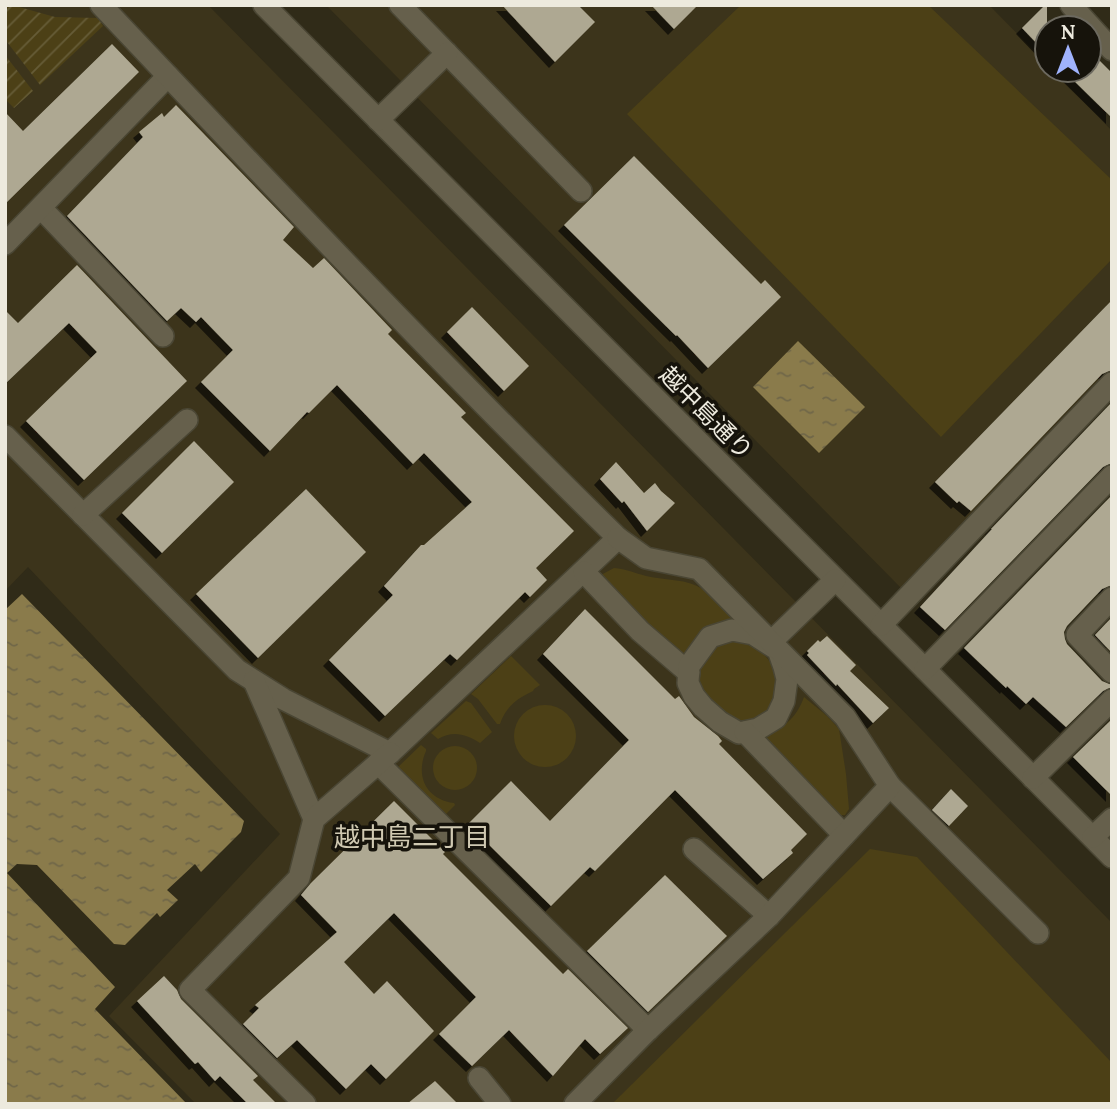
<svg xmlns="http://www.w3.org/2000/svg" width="1117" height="1109" font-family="Lora,'Noto Sans JP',serif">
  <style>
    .built { fill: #3c341b }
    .green { fill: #4c4016 }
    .garden { fill: url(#garden-furrows) }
    .water { fill: url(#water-ripples) }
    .building { fill: #aea892; filter: url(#shadow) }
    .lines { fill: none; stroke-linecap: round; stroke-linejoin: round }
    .minor-casing { stroke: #4a4634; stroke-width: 24 }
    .minor { stroke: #66604c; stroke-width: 21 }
    .labels { text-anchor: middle; stroke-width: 7; stroke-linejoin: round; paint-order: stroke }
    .street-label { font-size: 24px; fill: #edeade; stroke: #16130b }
    .neighbourhood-label { font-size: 26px; fill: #d0c9b2; stroke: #16130b }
  </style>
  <defs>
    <pattern id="garden-furrows" width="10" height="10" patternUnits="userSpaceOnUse" patternTransform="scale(1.75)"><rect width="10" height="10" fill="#4c4016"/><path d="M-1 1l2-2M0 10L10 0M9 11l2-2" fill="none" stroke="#665c37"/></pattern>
    <pattern id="water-ripples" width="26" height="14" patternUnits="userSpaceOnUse" patternTransform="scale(1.75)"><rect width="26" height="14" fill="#8a7b4b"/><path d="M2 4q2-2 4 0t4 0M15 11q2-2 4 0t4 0" fill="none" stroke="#6f6648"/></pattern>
    <filter id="shadow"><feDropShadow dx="-6" dy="6" stdDeviation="0" flood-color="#0009"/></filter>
  </defs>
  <rect width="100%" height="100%" fill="#302b18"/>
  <g class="built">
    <path d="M5,5H208L1112,923V1104H196L109,1016L280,834L28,567L5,591Z"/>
    <path d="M326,5H989L1047,64V70H1053L1112,131V366L901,588Z"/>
  </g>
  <g class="green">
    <path d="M741,5H928L1112,180V259L941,437L627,114Z"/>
    <path d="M614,568C626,569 635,573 646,576C666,581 687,578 704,590C715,598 725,613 735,622C705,631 695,631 683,662L599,576Z"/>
    <path d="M727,641C735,641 745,641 753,646C767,654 781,673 778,690C777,695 774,700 772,705C770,711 767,712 761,716C758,718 756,720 752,721C739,724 727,715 718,707C691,684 692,656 727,641Z"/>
    <path d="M511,656L540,685L534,689L533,691C516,699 506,707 500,724H497L478,699L471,694Z"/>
    <path d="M804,697L827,716L839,729L846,774L849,809L845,815H838L758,739C781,728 795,722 804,697Z"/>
    <path d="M466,701L471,703L492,732L480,743C466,734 453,730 438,739L431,733Z"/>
    <circle cx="545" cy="736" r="31"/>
    <path d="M421,745L426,749V751C415,776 426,799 454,803L455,805L444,816L396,769Z"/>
    <circle cx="455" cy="768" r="22"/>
    <path d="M870,849L917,857L1112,1063V1104H612Z"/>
  </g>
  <g class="garden">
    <path d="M5,5H12L55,17L98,18L103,26L40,85L7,42Z"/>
    <path d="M5,55L33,91L14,108L5,99Z"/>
  </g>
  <g class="water">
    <path d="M798,341L865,407L819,453L753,387Z"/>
    <path d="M22,594L244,821L241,832L201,872L195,864L167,890L178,900L160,917L157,913L125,945L114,944L37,865L17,864L7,873L115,987L95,1009L187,1104H5V610Z"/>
  </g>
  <g class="building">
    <path d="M502,5H578L595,22L555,62Z"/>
    <path d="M651,5H698L674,29Z"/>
    <path d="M1045,5H1047V54L1022,28Z"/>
    <path d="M112,44L139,72L5,204V112L23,131Z"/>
    <path d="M1089,50L1112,73V118L1063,70H1089Z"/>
    <path d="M176,105L294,227L283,240L313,268L324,258L392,330L388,334L466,413L461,417L574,531L536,568L547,580L530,597L525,592L457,660L450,654L385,716L329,660L393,595L384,586L421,545H424L472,502L424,453L413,464L337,385L309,413L307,412L270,451L201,382L233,350L201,317L196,322L181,308L167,321L67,216L143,137L139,132L162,113L164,117Z"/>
    <path d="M634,156L761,284L765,280L781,297L708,368L677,335L676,336L564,225Z"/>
    <path d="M77,265L187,381L84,480L26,421L97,352L69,323L5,384V310L18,323Z"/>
    <path d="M1112,300V370L1102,374L971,511L959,501L957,503L935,482Z"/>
    <path d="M472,307L529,366L504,391L447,332Z"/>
    <path d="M1112,402V463L1103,467L945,630L920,607L992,529H991Z"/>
    <path d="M194,441L234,482L162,553L122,513Z"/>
    <path d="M616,462L644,493L655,483L661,491L675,503L647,531L624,501L622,503L600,479Z"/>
    <path d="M306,489L366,552L258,658L196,594Z"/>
    <path d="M1112,495V585L1102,589L1067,626L1064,632L1065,639L1067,644L1102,681L1112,685V687L1103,691L1066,727L1033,697L1026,704L1007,686L1006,688L964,648Z"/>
    <path d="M585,609L675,699L679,696L694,717L718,736L722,741L719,744L807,834L791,850L793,853L763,879L675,790L595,871L590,867L551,906L468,824L511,781L550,821L629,740L543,654Z"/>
    <path d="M1112,617V653L1095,635Z"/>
    <path d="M827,636L856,665L850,671L889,708L873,723L837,684L836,686L807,655L809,653L807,651L818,640L820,642Z"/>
    <path d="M1112,719V796L1073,757Z"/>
    <path d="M951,789L968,806L949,826L932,810Z"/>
    <path d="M394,801L445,852L443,854L563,974L568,969L628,1028L600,1054L585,1039L553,1076L509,1030L472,1066L439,1034L476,997L394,913L344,962L374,994L387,981L434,1031L386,1079L371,1064L346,1089L297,1040L277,1058L243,1024L259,1008L255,1005L337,932L301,895L311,883Z"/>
    <path d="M665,875L727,936L648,1012L587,951Z"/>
    <path d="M164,976L177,990L181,999L258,1076L253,1080L277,1104H248L220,1076L215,1081L198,1062L195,1064L137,1001Z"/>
    <path d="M435,1081L458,1104H407Z"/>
  </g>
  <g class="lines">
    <g class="minor-casing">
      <g id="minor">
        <path d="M264,5L1112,857"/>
        <path d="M400,5L581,191"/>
        <path d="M1071,5L1112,50"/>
        <path d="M378,120L447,53"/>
        <path d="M41,208L163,336"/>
        <path d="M5,244L168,76"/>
        <path d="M5,436L237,670L283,699L390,753L618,538C441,365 271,185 101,5"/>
        <path d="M83,515L187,420"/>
        <path d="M584,572L640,631L689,673"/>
        <path d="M1112,598L1077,635L1112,672"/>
        <path d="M881,625L1112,383"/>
        <path d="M732,630L753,634L778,650L784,667L787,679L784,701L776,718L758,729L739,733L720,722L703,707L694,696L688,683L689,666L710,637Z"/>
        <path d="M771,642L835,580"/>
        <path d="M925,669L1112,476"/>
        <path d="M254,681L314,819"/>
        <path d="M745,732L844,835"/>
        <path d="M378,763L648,1030"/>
        <path d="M1033,778L1112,700"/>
        <path d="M890,786L1038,933"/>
        <path d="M1093,837L1112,819"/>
        <path d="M694,849L769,916"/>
        <path d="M479,1078L500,1104"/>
        <path d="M305,1104L190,990L299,878L314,819L390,753"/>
        <path d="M575,1104L648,1030L769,916L890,786L845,717L699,569L646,558L618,538"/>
      </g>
    </g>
    <use href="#minor" class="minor"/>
  </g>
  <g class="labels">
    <g class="street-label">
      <text transform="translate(706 413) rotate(45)" y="8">越中島通り</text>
    </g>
    <g class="neighbourhood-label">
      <text x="412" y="846">越中島二丁目</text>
    </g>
  </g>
  <rect width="1117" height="1109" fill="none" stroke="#edeade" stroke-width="14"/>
  <g transform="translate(1068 49)"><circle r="33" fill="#16130b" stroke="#6c695f" stroke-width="2"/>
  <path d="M0-5L12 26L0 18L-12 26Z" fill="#a0b3fd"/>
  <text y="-10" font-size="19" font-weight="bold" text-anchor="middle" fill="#edeade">N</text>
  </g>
</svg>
